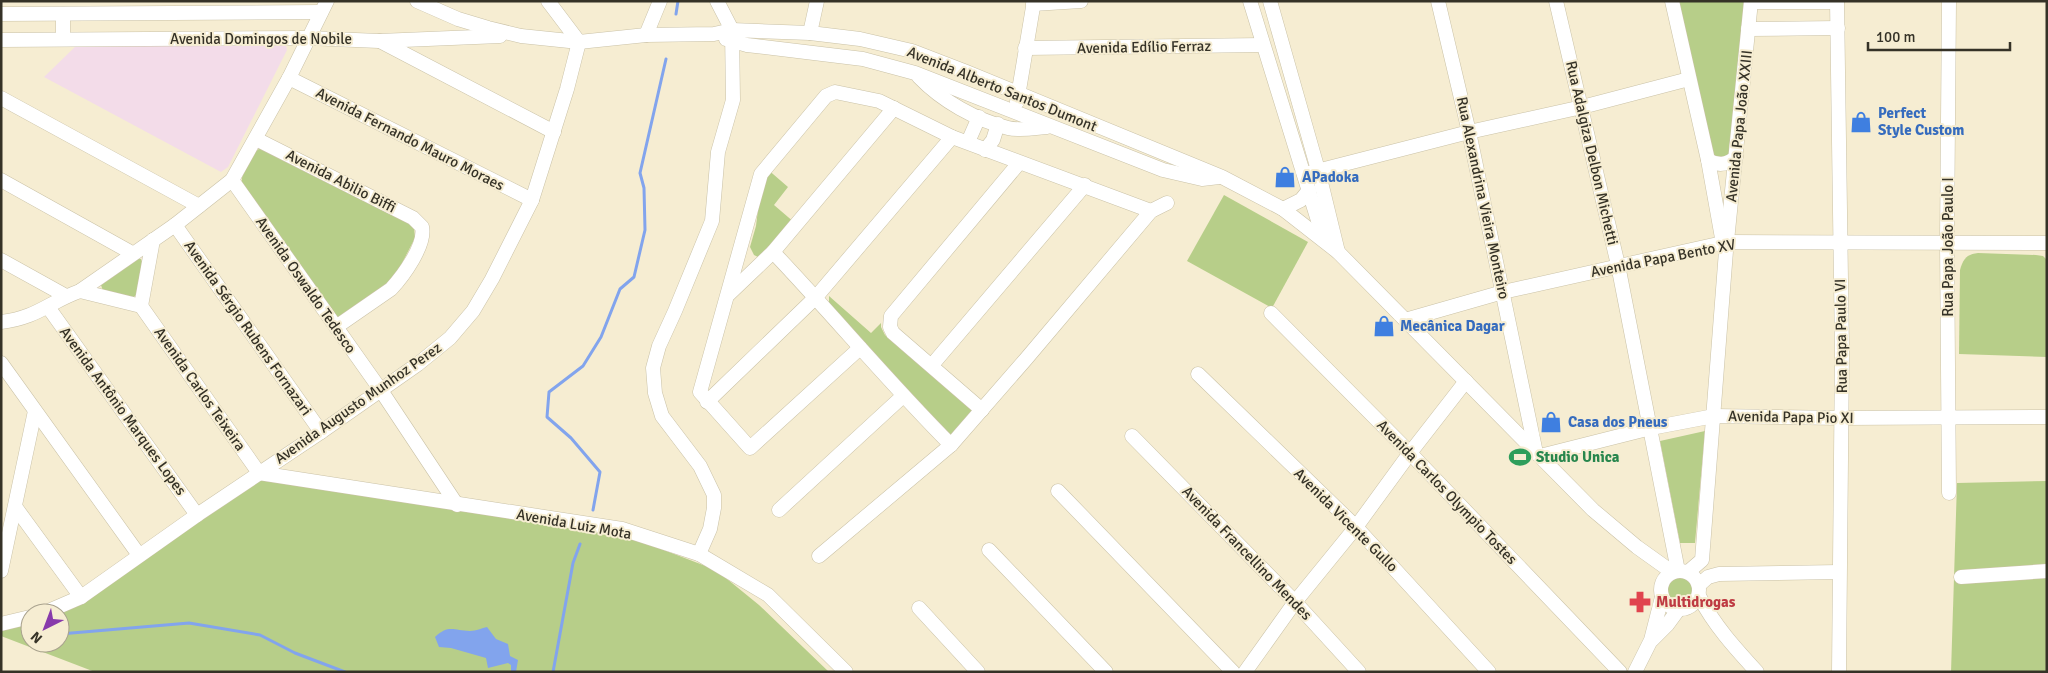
<svg xmlns="http://www.w3.org/2000/svg" width="2048" height="673" font-family="Signika,sans-serif">
  <style>
    .industrial { fill: #f3dce9 }
    .green { fill: #b7ce89 }
    .water { fill: #82a4ed }
    .lines { fill: none; stroke-linecap: round; stroke-linejoin: round }
    .stream { stroke: #82a4ed; stroke-width: 3 }
    .minor-casing { stroke: #cac2a7; stroke-width: 15 }
    .minor { stroke: #fff; stroke-width: 14 }
    .labels { text-anchor: middle; stroke-width: 4; stroke-linejoin: round; paint-order: stroke }
    .street-label { font-size: 15px; fill: #353227; stroke: #f6edd2 }
    .shop-label { font-size: 15px; font-weight: bold; fill: #366cbe; stroke: #f6edd2; text-anchor: start }
    .leisure-label { font-size: 15px; font-weight: bold; fill: #27864d; stroke: #f6edd2; text-anchor: start }
    .health-label { font-size: 15px; font-weight: bold; fill: #be3a42; stroke: #f6edd2; text-anchor: start }
  </style>
  <rect width="100%" height="100%" fill="#f6edd2"/>
  <path class="industrial" d="M283,43L286,45L287,50L228,167L221,172L44,77L78,44Z"/>
  <g class="green">
    <path d="M1674,1H1745L1731,152L1725,158H1714Z"/>
    <path d="M261,148L407,220L414,227L415,238L397,273L391,281L342,317L337,318L242,184C240,173 251,152 261,148Z"/>
    <path d="M766,168L788,187L774,205L795,223L758,257L754,255L750,247L756,226L762,176Z"/>
    <path d="M1224,195L1308,242L1272,308L1187,261Z"/>
    <path d="M1978,253L2036,255L2043,256L2047,260V357L1959,354L1960,270C1963,259 1967,254 1978,253Z"/>
    <path d="M138,259H141L142,262L136,295L134,297L103,291L101,285Z"/>
    <path d="M829,296L871,333L881,323V327L885,335L972,409L973,411L952,435L945,432L829,303Z"/>
    <path d="M1705,431L1695,543H1680L1660,441Z"/>
    <path d="M260,474L622,534L716,570L759,605L829,672H95L1,636V628L30,619V643H60V613Z"/>
    <path d="M2047,481V672H1951L1957,483Z"/>
    <circle cx="1680" cy="591" r="14"/>
  </g>
  <path class="water" d="M487,627L496,639L508,644L510,656L518,660L516,672H511V665L508,663L488,668L486,658L451,648L439,647L435,637C449,624 454,631 470,631C476,631 482,628 487,627Z"/>
  <g class="lines">
    <g class="stream">
      <path d="M676,14L678,1"/>
      <path d="M593,510L600,472L571,438L547,417L549,392L583,366L601,337L620,289L634,277L645,230L644,188L640,173L666,59"/>
      <path d="M60,634L189,623L260,635L295,653L345,672"/>
      <path d="M553,672L573,563L580,544"/>
    </g>
    <g class="minor-casing">
      <g id="minor">
        <path d="M417,1L458,19L488,28L521,36L579,42L646,35L714,34L732,30L810,33L860,39L912,51L964,71L1222,177L1283,209L1338,252L1593,510L1637,547L1672,572"/>
        <path d="M1250,1L1324,240"/>
        <path d="M1270,1L1318,170L1338,252"/>
        <path d="M1438,1L1469,132L1536,453"/>
        <path d="M1556,1L1618,265L1678,571"/>
        <path d="M1672,1L1708,160L1722,238"/>
        <path d="M1837,1L1842,351L1839,672"/>
        <path d="M1751,2H1837"/>
        <path d="M1033,4L1081,1"/>
        <path d="M1,14L321,12"/>
        <path d="M63,14V39"/>
        <path d="M1748,29L1838,28"/>
        <path d="M810,33L817,1"/>
        <path d="M646,35L660,1"/>
        <path d="M726,39L747,45L863,59L915,73L1163,170L1202,179L1219,177"/>
        <path d="M1,40L308,38L379,41L500,36"/>
        <path d="M380,41L554,132"/>
        <path d="M1025,48L1263,45"/>
        <path d="M919,77C942,101 976,120 1008,128C1020,131 1035,128 1047,127"/>
        <path d="M289,78L532,200"/>
        <path d="M1,98L199,206"/>
        <path d="M1017,102L1034,1"/>
        <path d="M256,139L413,218L422,227C426,245 403,276 391,289L336,327"/>
        <path d="M968,142L979,117"/>
        <path d="M985,150L993,140L998,124"/>
        <path d="M1708,160C1718,166 1727,165 1736,157"/>
        <path d="M1305,174L1469,132L1582,107L1689,79"/>
        <path d="M1,180L132,253"/>
        <path d="M232,180L380,389L457,505"/>
        <path d="M1283,209L1301,200L1309,190"/>
        <path d="M175,225L321,432"/>
        <path d="M773,252C833,315 889,383 951,445"/>
        <path d="M1,260L66,296"/>
        <path d="M80,291L141,306L259,473L622,529L699,554L768,595L846,672"/>
        <path d="M729,294L773,252L894,108"/>
        <path d="M141,306L153,240"/>
        <path d="M48,307L197,515"/>
        <path d="M1271,313L1410,453L1620,672"/>
        <path d="M1405,320L1503,292L1727,242L2047,243"/>
        <path d="M1,322C37,318 49,302 80,291L175,225L232,180L289,78L327,1"/>
        <path d="M860,348L750,448L700,392L761,174L826,96L835,92L879,101L952,137L1151,211"/>
        <path d="M1,363L139,555"/>
        <path d="M932,365L1085,185"/>
        <path d="M1198,374L1356,527L1489,672"/>
        <path d="M707,402L816,297L952,137"/>
        <path d="M982,410L893,333L890,327L891,316L1019,163"/>
        <path d="M1132,436L1295,602L1359,672"/>
        <path d="M1540,456L1651,428L1714,416L1841,418L2047,417"/>
        <path d="M1058,491L1233,672"/>
        <path d="M1949,493L1947,241L1949,1"/>
        <path d="M16,508L81,597"/>
        <path d="M779,510L903,396"/>
        <path d="M989,550L1106,672"/>
        <path d="M699,554L710,529L714,508V495L700,466L662,416L655,393L653,368L659,346L675,311L712,221L718,152L733,100L732,30L717,1"/>
        <path d="M819,556L951,445L1026,359L1151,211L1167,203"/>
        <circle cx="1680" cy="590" r="19"/>
        <path d="M1,571L35,411"/>
        <path d="M1688,572L1702,560L1726,251L1751,1"/>
        <path d="M1961,577L2047,571"/>
        <path d="M1699,585L1708,577L1719,574L1839,572"/>
        <path d="M1699,596C1714,625 1735,648 1757,672"/>
        <path d="M919,608L978,672"/>
        <path d="M44,613L81,597L197,515L321,432L418,364L450,338L473,311L492,279L532,200L567,89L579,42L548,1"/>
        <path d="M1,624L30,617"/>
        <path d="M1652,640L1667,625L1678,610"/>
        <path d="M1245,672L1295,602L1356,527L1410,453L1466,381"/>
        <path d="M1635,672L1651,640L1662,597"/>
      </g>
    </g>
    <use href="#minor" class="minor"/>
  </g>
  <defs>
    <g id="shop-bare" transform="scale(1.725)"><path d="M-5-2.5h2.3a2.7 3.5 0 0 1 5.4 0H5L5.5 6h-11ZM-1.5-2.5h3a1.5 2.3 0 0 0-3 0Z" fill="#3f7fe0" stroke="#f6edd2" stroke-width="2.5" paint-order="stroke"/></g>
    <g id="stadium-bare" transform="scale(1.725)"><path d="M0-5a6.5 5 0 1 0 0 10a6.5 5 0 1 0 0-10ZM-3.5-1.8h7v3.6h-7Z" fill="#2e9e5b" stroke="#f6edd2" stroke-width="2.5" paint-order="stroke"/></g>
    <g id="pharmacy-bare" transform="scale(1.725)"><path d="M-2-6h4v4h4v4h-4v4h-4v-4h-4v-4h4Z" fill="#e0444e" stroke="#f6edd2" stroke-width="2.5" paint-order="stroke"/></g>
  </defs>
  <g fill-rule="evenodd">
    <use href="#shop-bare" x="1861" y="122"/>
    <use href="#shop-bare" x="1285" y="177"/>
    <use href="#shop-bare" x="1384" y="326"/>
    <use href="#shop-bare" x="1551" y="422"/>
    <use href="#stadium-bare" x="1520" y="457"/>
    <use href="#pharmacy-bare" x="1640" y="602"/>
  </g>
  <g class="labels">
    <g class="street-label">
      <text x="261" y="44">Avenida Domingos de Nobile</text>
      <text transform="translate(1144 47) rotate(-1)" y="5">Avenida Edílio Ferraz</text>
      <text transform="translate(1002 89) rotate(22)" y="5">Avenida Alberto Santos Dumont</text>
      <text transform="translate(1739 126) rotate(-84)" y="5">Avenida Papa João XXIII</text>
      <text transform="translate(410 139) rotate(27)" y="5">Avenida Fernando Mauro Moraes</text>
      <text transform="translate(1592 153) rotate(77)" y="5">Rua Adalgiza Delbon Michetti</text>
      <text transform="translate(341 181) rotate(27)" y="5">Avenida Abilio Biffi</text>
      <text transform="translate(1483 198) rotate(78)" y="5">Rua Alexandrina Vieira Monteiro</text>
      <text transform="translate(1948 247) rotate(-90)" y="5">Rua Papa João Paulo I</text>
      <text transform="translate(1663 258) rotate(-11)" y="5">Avenida Papa Bento XV</text>
      <text transform="translate(306 285) rotate(55)" y="5">Avenida Oswaldo Tedesco</text>
      <text transform="translate(248 328) rotate(55)" y="5">Avenida Sérgio Rubens Fornazari</text>
      <text transform="translate(1841 336) rotate(-91)" y="5">Rua Papa Paulo VI</text>
      <text transform="translate(200 389) rotate(55)" y="5">Avenida Carlos Teixeira</text>
      <text transform="translate(358 403) rotate(-35)" y="5">Avenida Augusto Munhoz Perez</text>
      <text transform="translate(123 411) rotate(54)" y="5">Avenida Antônio Marques Lopes</text>
      <text transform="translate(1791 417) rotate(1)" y="5">Avenida Papa Pio XI</text>
      <text transform="translate(1447 492) rotate(46)" y="5">Avenida Carlos Olympio Tostes</text>
      <text transform="translate(1346 520) rotate(45)" y="5">Avenida Vicente Gullo</text>
      <text transform="translate(574 524) rotate(10)" y="5">Avenida Luiz Mota</text>
      <text transform="translate(1247 553) rotate(46)" y="5">Avenida Francellino Mendes</text>
    </g>
    <g class="shop-label">
      <text x="1878" y="118">Perfect<tspan x="1878" dy="17">Style Custom</tspan></text>
      <text x="1302" y="182">APadoka</text>
      <text x="1400" y="331">Mecânica Dagar</text>
      <text x="1568" y="427">Casa dos Pneus</text>
    </g>
    <g class="leisure-label">
      <text x="1536" y="462">Studio Unica</text>
    </g>
    <g class="health-label">
      <text x="1656" y="607">Multidrogas</text>
    </g>
  </g>
  <rect width="2048" height="673" fill="none" stroke="#353227" stroke-width="5"/>
  <g transform="translate(45 628) rotate(222)"><circle r="24" fill="#f6edd2" stroke="#a9a28e"/>
  <path d="M0-4L9 19L0 12L-9 19Z" fill="#883aab"/>
  <text y="-8" font-size="14" font-weight="bold" text-anchor="middle" fill="#353227">N</text>
  </g>
  <path d="M1868 42v8h142v-8" fill="none" stroke="#353227" stroke-width="2.5"/>
  <text x="1876" y="42" font-size="15" fill="#353227" stroke="#f6edd2" stroke-width="4" paint-order="stroke">100 m</text>
</svg>
